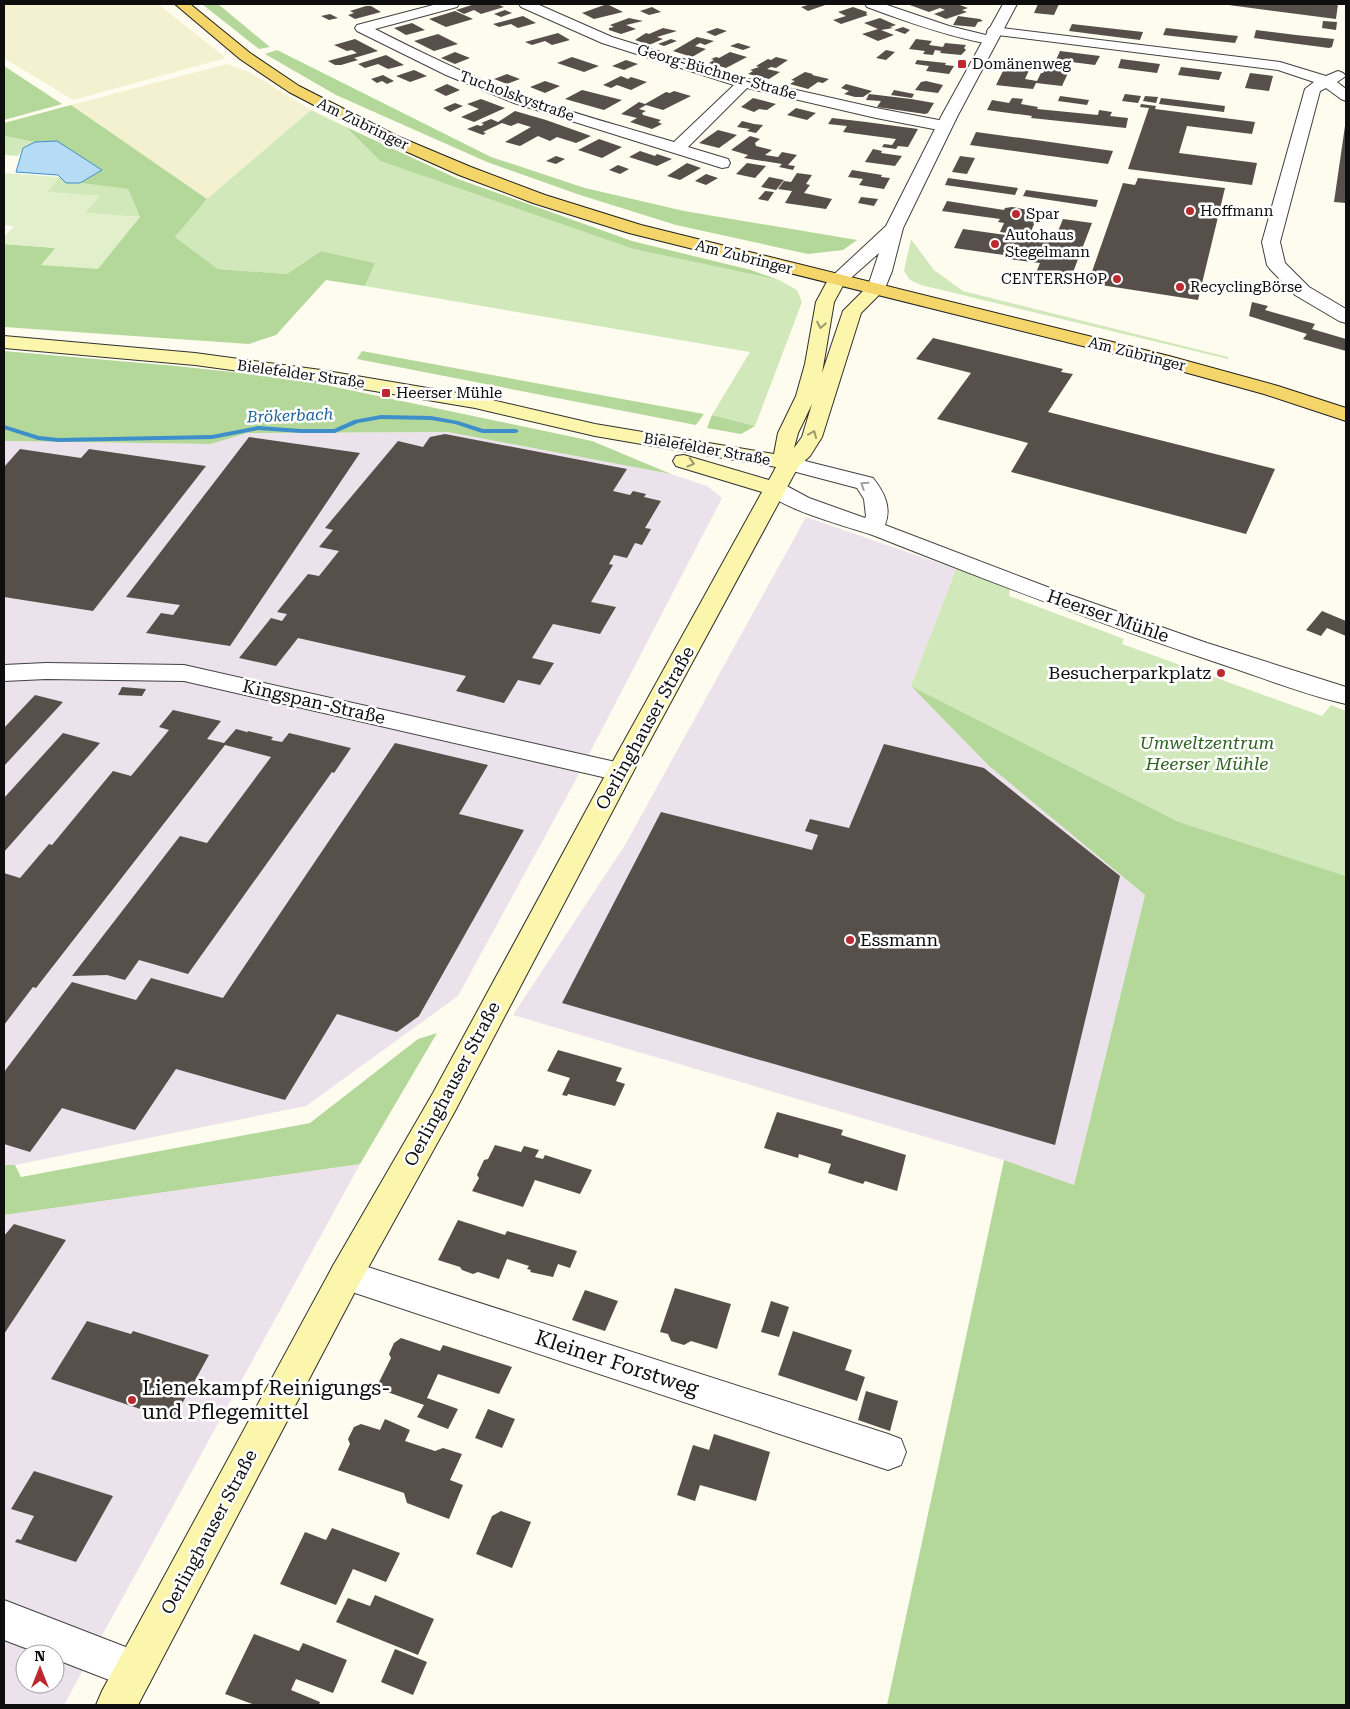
<svg xmlns="http://www.w3.org/2000/svg" width="1350" height="1709" font-family="'Roboto Serif',serif">
  <style>
    .industrial { fill: #ebe2ec; fill-rule: evenodd }
    .farmland { fill: #f4f1d0 }
    .green { fill: #d1e8ba }
    .forest { fill: #b4d899 }
    .pitch { fill: #e2efcb }
    .water { fill: #b5dcf4; stroke: #3e8fc9 }
    .lines { fill: none; stroke-linecap: round; stroke-linejoin: round }
    .stream { fill: #3e8fc9; fill-rule: evenodd }
    .building { fill: #564f4a }
    .minor-casing { stroke: #414141; stroke-width: 2 }
    .tertiary-casing { stroke: #414141; stroke-width: 2 }
    .secondary-casing { stroke: #303030; stroke-width: 2 }
    .primary-casing { stroke: #1f1f1f; stroke-width: 2 }
    .minor { fill: #fff; fill-rule: evenodd }
    .tertiary { fill: #fff; fill-rule: evenodd }
    .secondary { fill: #fcf5ac; fill-rule: evenodd }
    .primary { fill: #f4d569; fill-rule: evenodd }
    .oneway { stroke: #9d996d }
    .oneway2 { stroke: #9f9f9f }
    .poi-dot { fill: #ba2a2e; stroke: #fff; stroke-width: 2 }
    .labels { text-anchor: middle; stroke-width: 5; stroke-linejoin: round; paint-order: stroke }
    .far-poi-label { font-size: 15px; fill: #0e0e0e; stroke: #fff; text-anchor: start }
    .far-street-label { font-size: 15px; fill: #0e0e0e; stroke: #fff }
    .far-water-label { font-size: 16px; font-style: italic; fill: #1b619c; stroke: #fff }
    .street-label { font-size: 18px; fill: #0e0e0e; stroke: #fff }
    .poi-label { font-size: 18px; fill: #0e0e0e; stroke: #fff; text-anchor: end }
    .park-label { font-size: 18px; font-style: italic; fill: #2d6420; stroke: #fff }
    .near-street-label { font-size: 21px; fill: #0e0e0e; stroke: #fff }
    .near-poi-label { font-size: 21px; fill: #0e0e0e; stroke: #fff; text-anchor: start }
  </style>
  <rect width="100%" height="100%" fill="#fefcef"/>
  <g class="industrial">
    <path d="M448,432L671,474L707,486L722,498L573,785L458,996L306,1106L15,1165H4V441L211,444L247,433Z"/>
    <path d="M806,517L956,569L911,686L988,765L1145,895L1074,1185L1004,1160L513,1015L625,845Z"/>
    <path d="M360,1164L64,1705H4V1215ZM25,1654H55V1684H25Z"/>
  </g>
  <g class="farmland">
    <path d="M4,4H158L226,58L73,100L4,58Z"/>
    <path d="M227,64L249,72L311,110L207,199L71,105Z"/>
  </g>
  <g class="green">
    <path d="M311,110L346,127L380,161L633,249L779,280L797,290L802,302L755,426L712,415L750,352L365,286L375,263L321,251L287,274L218,269L175,237L207,199Z"/>
    <path d="M4,136L35,142L23,148L18,156L4,155Z"/>
    <path d="M60,177L66,183H80L128,189L140,217L85,213L99,196L46,192Z"/>
    <path d="M911,239L934,270L963,291L1228,357V359L921,285L910,280L904,271Z"/>
    <path d="M956,569L1010,589L1009,596L1124,639L1122,644L1322,716L1331,705L1346,711V876L1179,822L911,686Z"/>
  </g>
  <g class="forest">
    <path d="M202,4H218L270,47L259,49Z"/>
    <path d="M277,50L491,157L585,188L684,211L857,240L843,250L808,254L676,225L580,195L487,162L336,95L265,54Z"/>
    <path d="M4,66L62,104L4,120Z"/>
    <path d="M71,105L207,199L175,237L218,269L287,274L321,251L375,263L365,286L326,280L276,335L249,344L4,327V244L56,248L42,265L140,217L128,189L80,183L102,170L57,141L35,142L4,136V123Z"/>
    <path d="M346,127L458,179L632,241L751,270L779,280L633,249L380,161Z"/>
    <path d="M4,351L176,366L297,379L592,441L671,474L448,432L247,433L211,444L4,441Z"/>
    <path d="M362,351L704,414L696,425L357,359Z"/>
    <path d="M712,415L755,426L741,434L707,428Z"/>
    <path d="M911,686L1179,822L1346,876V1705H887L1004,1160L1074,1185L1145,895L988,765Z"/>
    <path d="M437,1033L360,1164L4,1215V1165H15L21,1177L310,1123L418,1039Z"/>
  </g>
  <path class="pitch" d="M4,173L60,177L47,192L100,196L85,213L140,217L98,269L41,265L55,248L4,244V237L14,226L4,225Z"/>
  <path class="water" d="M57,141L102,170L80,183H66L58,175L16,172L23,148L35,142Z"/>
  <g class="lines">
    <path class="stream" d="M381,415L431,416L458,421L483,429H516L519,431L516,433H482L455,424L431,420L381,419L358,423L335,433H301L258,430L212,439L59,442L38,440L4,429V425L39,436L59,438L212,435L258,426L301,429H334L354,420Z"/>
  </g>
  <g class="building">
    <path d="M475,4H497L504,7L481,14L474,10L464,14L456,10Z"/>
    <path d="M607,4L623,12L594,19L582,13Z"/>
    <path d="M811,4H828L808,11L801,7Z"/>
    <path d="M907,4H957L968,8L962,10L967,12L946,19L934,14L945,10L940,8L929,12Z"/>
    <path d="M1038,4H1059L1054,15L1034,13Z"/>
    <path d="M1221,4H1338L1336,19Z"/>
    <path d="M366,6H371L381,12L355,19L348,15L354,13L350,11Z"/>
    <path d="M652,7L661,12L649,15L640,11Z"/>
    <path d="M853,7L867,12L866,14L868,15L841,24L833,20L846,16L838,12Z"/>
    <path d="M505,10L512,13L501,17L494,14Z"/>
    <path d="M455,11L473,19L446,27L429,19Z"/>
    <path d="M330,14L338,18L329,20L321,16Z"/>
    <path d="M523,16L536,23L518,28L511,24L499,27L493,24Z"/>
    <path d="M958,16L980,19L983,21L978,22L975,27L953,25Z"/>
    <path d="M629,18L643,21L626,25L636,29L621,34L609,30V28L614,27L610,25Z"/>
    <path d="M880,18L896,25L890,27L893,28L881,30L894,35L878,41L862,34L878,29L864,23Z"/>
    <path d="M1323,21L1337,22L1336,30L1322,28Z"/>
    <path d="M412,23L425,30L406,35L394,28Z"/>
    <path d="M1072,24L1107,28L1143,32L1140,40L1069,31Z"/>
    <path d="M903,27L910,30L905,34L894,30Z"/>
    <path d="M663,28L677,31L657,37L663,39L649,45L635,40L646,33L649,34Z"/>
    <path d="M717,28L727,31L715,36L706,32Z"/>
    <path d="M1166,28L1238,36L1235,43L1163,35Z"/>
    <path d="M1256,30L1296,35L1334,39L1332,47L1329,48L1254,38Z"/>
    <path d="M558,33L570,40L552,45L545,41L532,45L525,42Z"/>
    <path d="M438,34L458,44L434,51L414,41Z"/>
    <path d="M697,37L714,41L705,45L700,43L695,46L706,49L692,57L673,51Z"/>
    <path d="M355,39L378,51L354,58L358,60L341,65H335L328,61L357,53L352,50L347,51L334,45Z"/>
    <path d="M671,39L677,41L664,46L658,44Z"/>
    <path d="M916,39L932,41L929,45L943,47L945,43L966,45L964,48L966,50L961,55L940,53L941,51L935,50L933,55L923,54L925,51L909,49Z"/>
    <path d="M738,43L751,47L743,50L730,46Z"/>
    <path d="M886,50L895,52L886,60L876,58Z"/>
    <path d="M1060,51L1100,56L1095,65L1056,60Z"/>
    <path d="M455,52L470,58L455,64L441,58Z"/>
    <path d="M730,52L747,57L726,68L709,63L714,60L711,59L716,57L719,58Z"/>
    <path d="M386,55L404,65L388,69L378,64L365,68L358,64Z"/>
    <path d="M572,57L599,66L584,72L557,63Z"/>
    <path d="M776,57L788,60L776,68L771,67L767,69L780,72L769,79L748,74L753,71L750,70L759,67L756,66L768,59L771,60Z"/>
    <path d="M1121,59L1160,64L1157,73L1118,68Z"/>
    <path d="M626,60L638,64L624,70L612,66Z"/>
    <path d="M917,60L946,63L945,65L954,66L949,74L926,71L929,66L915,64Z"/>
    <path d="M1008,61L1032,64L1025,79L1037,81L1041,73H1043L1045,70L1049,71L1050,68L1069,71L1062,86L1036,83L1033,89L996,85Z"/>
    <path d="M1181,67L1222,72L1219,80L1178,75Z"/>
    <path d="M414,70L427,76L410,82L396,76Z"/>
    <path d="M805,72L813,74L812,75L829,79L823,83L818,82L808,89L790,84L795,81L791,80Z"/>
    <path d="M1250,73L1273,76L1269,91L1245,88Z"/>
    <path d="M507,74L520,79L507,84L494,79Z"/>
    <path d="M383,75L394,81L387,84L382,81L377,83L371,79Z"/>
    <path d="M621,76L628,79L631,77L647,82L631,90L617,85L611,88L603,85Z"/>
    <path d="M545,81L560,86L545,93L530,87Z"/>
    <path d="M926,81L943,85L938,93L915,90L921,82Z"/>
    <path d="M447,84L460,90L446,96L434,90Z"/>
    <path d="M846,84L872,91L863,97H855L844,94L849,91L841,88Z"/>
    <path d="M582,90L622,100L604,110L565,99Z"/>
    <path d="M894,90L914,94L912,98L891,95Z"/>
    <path d="M674,91L691,96L663,110L646,105L639,109L646,111L642,113L643,115L661,120L658,122L662,124L652,129L630,122L637,118L621,114L639,102L645,104L666,92L670,93Z"/>
    <path d="M869,94L911,99L934,103L928,113L925,114L877,107L881,101L866,100Z"/>
    <path d="M1125,94L1141,96L1138,103L1122,101Z"/>
    <path d="M1060,96L1089,100L1087,105L1058,101Z"/>
    <path d="M1145,96L1158,97L1156,103L1143,101Z"/>
    <path d="M753,98L776,104L767,110L759,109L754,112L741,107Z"/>
    <path d="M1012,98L1023,99L1021,104L1038,107L1037,109L1098,115L1099,110L1112,112L1110,116L1128,118L1126,128L1031,118L1032,116L987,110L992,100L1009,103Z"/>
    <path d="M1161,98L1186,101L1225,106L1224,112L1159,104Z"/>
    <path d="M481,99L505,108L474,122L461,117L479,109L467,104Z"/>
    <path d="M455,103L463,106L450,112L443,108Z"/>
    <path d="M1141,104L1156,106L1155,109L1255,122L1252,134L1187,126L1179,153L1257,163L1252,185L1128,169L1149,108L1140,107Z"/>
    <path d="M796,108L816,113L807,120L787,115Z"/>
    <path d="M515,111L546,120L591,136L576,143L557,137L550,141L538,136L520,146L505,142L531,127L518,123L511,126L502,123L483,132L486,133L483,135L467,129L477,125L481,126L484,124L481,123L491,119L498,122Z"/>
    <path d="M832,118L866,122L918,129L908,147L898,146L896,149L882,147L884,144L892,145L896,139L843,132L847,126L828,124Z"/>
    <path d="M742,121L754,124L763,125L756,133L747,131L750,129L737,127Z"/>
    <path d="M1345,126L1346,127V203L1334,202Z"/>
    <path d="M718,130L737,135L719,148L699,143Z"/>
    <path d="M976,132L1043,141L1113,151L1108,164L970,145Z"/>
    <path d="M750,136L760,139L755,143L756,146L772,150L765,155L778,157L782,152L797,155L788,165L795,166L793,170L779,167L782,164L744,158L748,155L731,150Z"/>
    <path d="M599,139L622,147L602,158L578,150Z"/>
    <path d="M873,149L882,151L881,153L902,156L895,166L865,162Z"/>
    <path d="M640,151L655,156L657,154L672,159L657,166L629,157Z"/>
    <path d="M556,156L565,159L556,164L546,161Z"/>
    <path d="M960,156L975,158L967,174L952,172Z"/>
    <path d="M687,163L701,168L680,180L667,176Z"/>
    <path d="M747,163L766,166L755,178L736,174Z"/>
    <path d="M618,165L629,169L620,174L609,170Z"/>
    <path d="M852,170L882,175L881,177L890,178L884,189L859,185L863,179L848,177Z"/>
    <path d="M797,173L812,175L806,184L810,185L804,193L832,199L826,209L785,203L792,191L778,189L784,181L791,182Z"/>
    <path d="M706,174L718,178L706,185L695,181Z"/>
    <path d="M769,177L784,180L776,190L761,187Z"/>
    <path d="M948,178L1018,188L1015,195L945,185Z"/>
    <path d="M1138,178L1225,188L1198,300L1088,283L1123,183L1135,185Z"/>
    <path d="M1026,190L1098,200L1096,207L1023,196Z"/>
    <path d="M765,191L774,192L768,201L758,199Z"/>
    <path d="M861,197L878,199L874,206L858,203Z"/>
    <path d="M947,201L1004,210L1005,208L1012,207L1039,212L1030,234L1025,233L1023,235L1000,232L1004,223L998,222L1000,219L942,211Z"/>
    <path d="M1063,219L1092,223L1070,280L1057,278L1056,281L1047,279L1048,277L1035,275L1040,263L1009,259L1011,256L954,248L963,229L1048,241L1051,235L1056,236Z"/>
    <path d="M1252,302L1268,306L1265,310L1315,324L1312,329L1346,339V351L1303,339L1307,334L1249,316Z"/>
    <path d="M933,338L1063,369L1061,372L1073,374L1048,412L1275,469L1246,534L1011,472L1028,443L937,419L971,373L916,359Z"/>
    <path d="M445,434L627,469L613,491L630,495L633,491L646,494L644,497L661,501L645,528L651,529L642,545L635,543L627,558L614,555L609,564L613,565L591,602L616,607L600,634L553,624L532,658L554,663L540,685L518,680L504,703L456,691L466,676L298,638L276,666L239,658L271,618L282,621L287,614L277,612L308,574L319,576L339,551L319,547L333,530L325,528L398,441L423,447L430,437Z"/>
    <path d="M249,437L360,453L230,646L146,633L161,613L173,615L180,605L126,597Z"/>
    <path d="M20,449L81,458L89,449L206,466L93,611L4,597V467Z"/>
    <path d="M1322,611L1346,621V636L1327,628L1321,636L1306,630Z"/>
    <path d="M122,687L146,689L142,696L118,695Z"/>
    <path d="M35,695L63,702L4,766V728Z"/>
    <path d="M173,710L221,721L207,739L224,743L236,729L247,732L246,734L248,731L273,737L271,740L282,742L289,733L351,748L334,773L332,772L188,974L139,960L125,980L107,975L72,976L180,836L207,843L271,757L225,745L36,988L33,987L4,1025V873L20,878L49,844L52,845L113,771L131,776L169,730L159,727Z"/>
    <path d="M63,733L100,743L4,852V798Z"/>
    <path d="M395,743L488,765L459,814L524,830L419,1016L397,1032L337,1014L285,1100L176,1069L135,1130L62,1108L30,1152L4,1144V1072L72,982L136,1000L151,978L223,998Z"/>
    <path d="M884,744L984,768L1120,876L1055,1145L562,1003L661,812L812,850L818,835L805,831L810,819L849,828Z"/>
    <path d="M558,1050L622,1068L616,1081L625,1084L615,1106L568,1094L567,1096L562,1095L570,1078L547,1071Z"/>
    <path d="M777,1112L843,1130L841,1135L906,1155L897,1191L865,1181L863,1184L828,1173L831,1164L799,1154L798,1158L764,1148Z"/>
    <path d="M495,1145L521,1152L524,1146L539,1150L535,1157L543,1159L545,1155L592,1170L580,1194L535,1180L523,1207L472,1191L479,1178L477,1175L484,1160L488,1159Z"/>
    <path d="M458,1220L505,1235L507,1231L577,1251L570,1268L558,1264L553,1277L530,1272L531,1270L527,1269L529,1266L507,1259L499,1279L478,1272L473,1274L462,1270L460,1267L438,1260Z"/>
    <path d="M14,1224L66,1240L4,1334V1236Z"/>
    <path d="M675,1288L731,1304L717,1349L691,1341L684,1345L671,1341L668,1334L660,1332Z"/>
    <path d="M585,1290L618,1301L605,1331L572,1320Z"/>
    <path d="M771,1301L789,1307L779,1337L761,1332Z"/>
    <path d="M87,1321L131,1334L133,1331L209,1355L173,1420L51,1379Z"/>
    <path d="M793,1331L852,1350L845,1370L865,1377L857,1401L778,1375Z"/>
    <path d="M401,1338L440,1351L443,1345L512,1367L499,1394L438,1374L427,1398L458,1409L448,1429L417,1417L424,1405L376,1388L391,1358L389,1354L394,1343Z"/>
    <path d="M866,1391L898,1401L890,1431L858,1420Z"/>
    <path d="M488,1409L515,1419L502,1448L475,1438Z"/>
    <path d="M385,1419L410,1430L405,1441L435,1451L443,1448L462,1454L450,1480L463,1485L449,1519L407,1503L404,1493L338,1470L350,1444L348,1439L354,1427L361,1424L380,1430Z"/>
    <path d="M714,1434L770,1452L756,1501L700,1485L695,1501L677,1495L693,1445L709,1450Z"/>
    <path d="M34,1471L113,1496L76,1562L15,1542L17,1539L21,1540L34,1516L11,1509Z"/>
    <path d="M501,1511L531,1522L512,1568L476,1554L492,1516Z"/>
    <path d="M332,1528L400,1553L386,1582L353,1569L336,1605L280,1584L305,1532L326,1540Z"/>
    <path d="M375,1595L434,1619L418,1655L336,1622L348,1598L370,1606Z"/>
    <path d="M254,1634L299,1651L303,1643L347,1660L333,1693L296,1679L291,1690L320,1702L319,1705H255L225,1694Z"/>
    <path d="M395,1649L427,1662L413,1695L381,1682Z"/>
  </g>
  <g class="lines">
    <g class="minor-casing">
      <g id="minor">
        <path d="M437,4H459L457,7L375,29C424,54 473,78 525,96C574,114 624,127 674,142L734,85L602,43L521,7L519,4H537L612,37L748,79L876,108L944,121L950,123L952,126L950,129L944,131L876,118L747,88L688,147L728,159L730,163L728,167L722,168L514,103L446,75L357,31L355,28L357,25Z"/>
        <path d="M865,4H884L949,26L994,37L996,40L994,43L989,44C947,36 907,22 867,7Z"/>
        <path d="M994,27L1280,62L1326,76L1338,71L1343,73L1346,76L1337,82L1346,89V101L1341,99L1326,88L1320,91L1280,242L1285,263L1309,287L1346,309V323L1339,321L1295,295L1270,269L1267,265L1262,242L1305,89L1314,82L1278,70L989,34L987,31L989,28Z"/>
        <path d="M789,457L873,478C884,492 892,507 885,525L1050,588L1207,643L1346,687V704C1306,695 1266,679 1227,666C1108,627 991,582 875,536C850,527 778,509 764,489L767,484L775,482L783,484L809,498L865,518L866,516L864,499L857,488L781,468L778,463L781,458Z"/>
        <path d="M46,663L184,665L620,763L629,766L633,772L629,778L620,781L184,681L46,679L4,681V665Z"/>
        <path d="M346,1260L888,1434L901,1439L906,1452L901,1465L888,1470L346,1290L334,1286L329,1275L334,1264Z"/>
        <path d="M4,1600L149,1656L155,1670L149,1684L135,1690L55,1659V1654H41L4,1640Z"/>
      </g>
    </g>
    <g class="tertiary-casing">
      <path id="tertiary" d="M1003,4H1017L958,115L903,228L892,271L883,293L876,295L869,293L867,289L879,253L844,284L837,286L830,284L828,280L886,226L942,115Z"/>
    </g>
    <g class="secondary-casing">
      <path id="secondary" d="M837,274L844,276L846,280L834,302L822,373L843,311L869,285L876,283L883,285L885,289L861,313L822,437L810,456L798,467L633,772L455,1111L358,1286L138,1705H96L102,1691L334,1264L433,1093L607,772L762,492L676,466L673,461L676,456L684,455L769,480L776,467L595,436L475,408L321,382L195,365L4,348V336L195,353L321,370L475,396L595,424L774,454L778,433L796,396L805,364L816,302L830,276ZM812,404L802,437L794,448L798,433Z"/>
    </g>
    <g class="primary-casing">
      <path id="primary" d="M175,4H190L250,53L299,86L397,136L471,167L545,195L641,225L1169,356L1278,386L1346,408V421L1264,394L1155,364L629,233L533,203L459,175L385,142L289,92L240,59Z"/>
    </g>
    <use href="#minor" class="minor"/>
    <use href="#tertiary" class="tertiary"/>
    <use href="#secondary" class="secondary"/>
    <use href="#primary" class="primary"/>
  </g>
  <defs><path id="oneway-chevron" d="M-2-3.5L2.5 0L-2 3.5" fill="none" stroke-width="1.6" stroke-linecap="round" stroke-linejoin="round" transform="scale(1.25)"/></defs>
  <g class="oneway">
    <use href="#oneway-chevron" transform="translate(821 325) rotate(101)"/>
    <use href="#oneway-chevron" transform="translate(813 434) rotate(-67)"/>
    <use href="#oneway-chevron" transform="translate(691 463) rotate(16)"/>
  </g>
  <use class="oneway2" href="#oneway-chevron" transform="translate(864 485) rotate(-147)"/>
  <g class="poi-dot">
    <rect x="957" y="59" width="10" height="10" rx="2.5"/>
    <circle cx="1190" cy="211" r="5"/>
    <circle cx="1016" cy="214" r="5"/>
    <circle cx="995" cy="244" r="5"/>
    <circle cx="1117" cy="279" r="5"/>
    <circle cx="1180" cy="287" r="5"/>
    <rect x="381" y="388" width="10" height="10" rx="2.5"/>
    <circle cx="1221" cy="673" r="5"/>
    <circle cx="850" cy="940" r="5"/>
    <circle cx="132" cy="1400" r="5"/>
  </g>
  <g class="labels">
    <g class="far-poi-label">
      <text x="972" y="69">Domänenweg</text>
      <text x="1200" y="216">Hoffmann</text>
      <text x="1026" y="219">Spar</text>
      <text x="1005" y="240">Autohaus<tspan x="1005" dy="17">Stegelmann</tspan></text>
      <text x="1107" y="284" text-anchor="end">CENTERSHOP</text>
      <text x="1190" y="292">RecyclingBörse</text>
      <text x="396" y="398">Heerser Mühle</text>
    </g>
    <g class="far-street-label">
      <text transform="translate(717 72) rotate(16)" y="5">Georg-Büchner-Straße</text>
      <text transform="translate(517 96) rotate(20)" y="5">Tucholskystraße</text>
      <text transform="translate(363 124) rotate(26)" y="5">Am Zubringer</text>
      <text transform="translate(744 257) rotate(14)" y="5">Am Zubringer</text>
      <text transform="translate(1137 354) rotate(14)" y="5">Am Zubringer</text>
      <text transform="translate(301 374) rotate(8)" y="5">Bielefelder Straße</text>
      <text transform="translate(707 449) rotate(10)" y="5">Bielefelder Straße</text>
    </g>
    <g class="far-water-label">
      <text transform="translate(290 415) rotate(-2)" y="6">Brökerbach</text>
    </g>
    <g class="street-label">
      <text transform="translate(1108 616) rotate(19)" y="6">Heerser Mühle</text>
      <text transform="translate(314 702) rotate(13)" y="6">Kingspan-Straße</text>
      <text transform="translate(645 728) rotate(-61)" y="6">Oerlinghauser Straße</text>
      <text transform="translate(452 1084) rotate(-62)" y="6">Oerlinghauser Straße</text>
      <text transform="translate(209 1532) rotate(-62)" y="6">Oerlinghauser Straße</text>
    </g>
    <g class="poi-label">
      <text x="1211" y="679">Besucherparkplatz</text>
      <text x="860" y="946" text-anchor="start">Essmann</text>
    </g>
    <g class="park-label">
      <text x="1207" y="749">Umweltzentrum<tspan x="1207" dy="21">Heerser Mühle</tspan></text>
    </g>
    <g class="near-street-label">
      <text transform="translate(617 1363) rotate(18)" y="7">Kleiner Forstweg</text>
    </g>
    <g class="near-poi-label">
      <text x="142" y="1395">Lienekampf Reinigungs-<tspan x="142" dy="24">und Pflegemittel</tspan></text>
    </g>
  </g>
  <rect width="1350" height="1709" fill="none" stroke="#0e0e0e" stroke-width="10"/>
  <g transform="translate(40 1669)"><circle r="24" fill="#ffffff" stroke="#9f9f9f"/>
  <path d="M0-4L9 19L0 12L-9 19Z" fill="#ba2a2e"/>
  <text y="-8" font-size="14" font-weight="bold" text-anchor="middle" fill="#0e0e0e">N</text>
  </g>
</svg>
